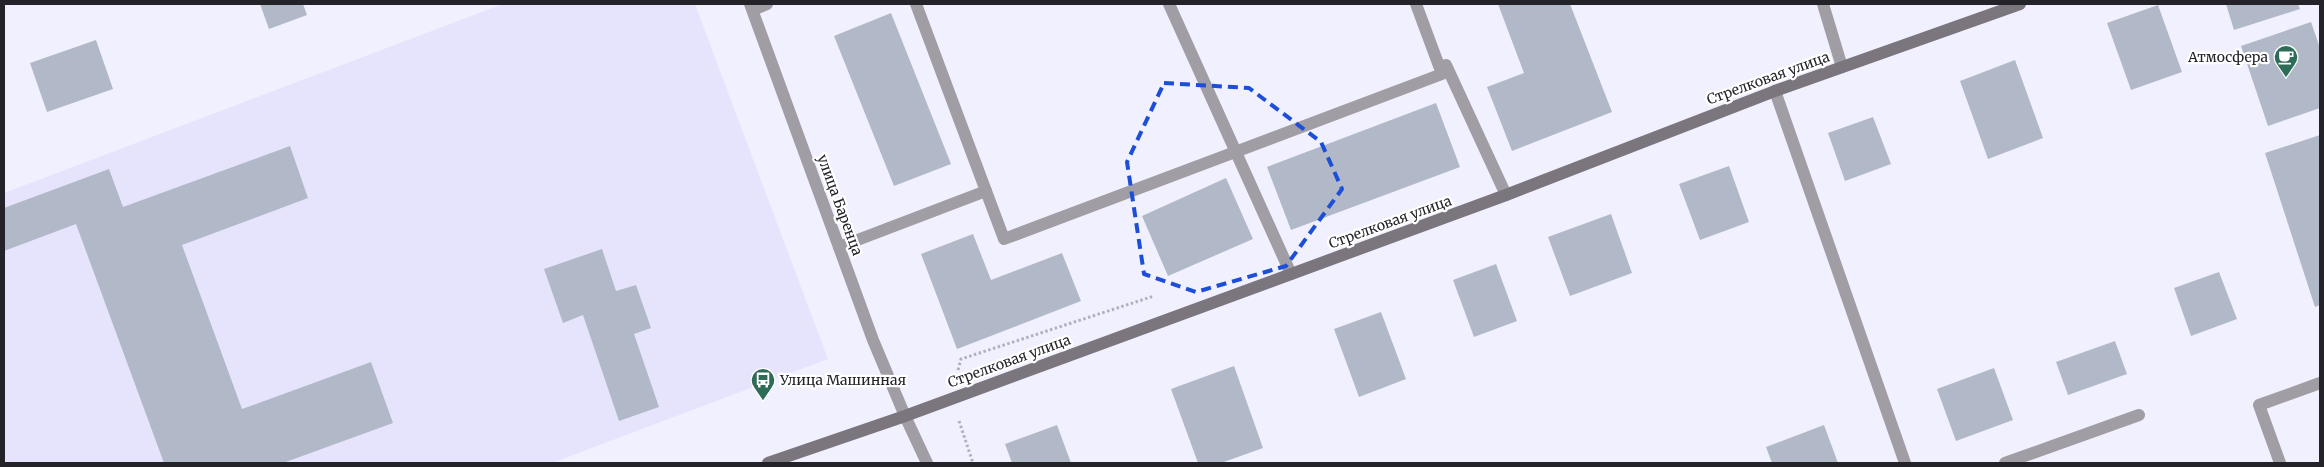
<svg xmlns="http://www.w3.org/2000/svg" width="2324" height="467" font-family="Merriweather,serif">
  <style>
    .built { fill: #e6e4fd }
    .building { fill: #b1b9c8 }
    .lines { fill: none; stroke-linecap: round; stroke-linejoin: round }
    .path { stroke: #b1b0bc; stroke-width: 3; stroke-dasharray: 2.5 2.5; stroke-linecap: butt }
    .service { stroke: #a19da4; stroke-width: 12 }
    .minor { stroke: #a19da4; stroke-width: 12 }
    .tertiary { stroke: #a19da4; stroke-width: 12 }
    .secondary { stroke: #7b757e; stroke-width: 12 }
    .marked { fill: none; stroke: #1d4ed8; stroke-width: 4; stroke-dasharray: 10 6; stroke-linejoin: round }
    .labels { text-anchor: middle; stroke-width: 4.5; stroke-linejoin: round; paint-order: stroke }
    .poi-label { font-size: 14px; fill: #24232a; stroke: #fff; text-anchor: end }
    .street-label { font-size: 14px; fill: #24232a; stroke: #fff }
  </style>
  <rect width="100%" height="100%" fill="#f1f0fe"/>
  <path class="built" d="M503,4H695L828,359L552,463H4V193Z"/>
  <g class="building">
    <path d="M260,4H303L307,15L269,29Z"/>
    <path d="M1498,4H1570L1612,112L1512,151L1487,87L1524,73Z"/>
    <path d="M2226,4H2298L2300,9L2234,30Z"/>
    <path d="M2158,5L2182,72L2131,90L2107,23Z"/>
    <path d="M891,13L951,164L894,186L834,36Z"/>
    <path d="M2311,22L2320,48V108L2268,126L2241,46Z"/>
    <path d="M96,40L113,89L47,112L30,63Z"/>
    <path d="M2015,60L2043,138L1988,159L1960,81Z"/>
    <path d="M1436,103L1460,167L1291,230L1267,167Z"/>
    <path d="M1873,117L1891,164L1845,181L1828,133Z"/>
    <path d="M2320,135V305L2315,307L2265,153Z"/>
    <path d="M290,146L308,198L182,245L242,409L371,362L393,423L283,463H164L76,224L4,251V208L109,169L123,207Z"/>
    <path d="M1729,166L1749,222L1700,240L1679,184Z"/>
    <path d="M1226,178L1253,239L1168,276L1142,216Z"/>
    <path d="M1611,214L1632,273L1570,296L1548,237Z"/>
    <path d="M973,234L991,280L1062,253L1081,301L957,349L921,254Z"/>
    <path d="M602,249L616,291L636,285L651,328L634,334L659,407L619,421L583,315L563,323L544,269Z"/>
    <path d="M1496,264L1517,321L1474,337L1453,280Z"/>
    <path d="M2219,272L2237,319L2191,336L2174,288Z"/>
    <path d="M1381,312L1406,379L1359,397L1334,329Z"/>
    <path d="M2115,341L2127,374L2068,395L2056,362Z"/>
    <path d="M1234,366L1263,448L1221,463H1198L1171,389Z"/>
    <path d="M1994,368L2013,420L1956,441L1937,389Z"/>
    <path d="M1057,425L1071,463H1012L1005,444Z"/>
    <path d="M1824,425L1838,463H1772L1766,447Z"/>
  </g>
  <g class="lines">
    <g class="path">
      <path d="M958,370L961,359L1154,296"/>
      <path d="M959,421L973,463"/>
    </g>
    <g class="service">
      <path d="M1169,4L1291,274"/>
      <path d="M1823,4L1842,67"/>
      <path d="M753,10L767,4"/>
      <path d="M1446,65L1506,195"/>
      <path d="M1775,91L1905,463"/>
      <path d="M986,191L1004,239L1442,74L1416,4"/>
      <path d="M839,247L986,191L916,4"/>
      <path d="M2280,463L2259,405L2320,383"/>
    </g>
    <g class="minor">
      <path d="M905,416L927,463"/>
      <path d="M2005,463L2139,415"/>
    </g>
    <path class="tertiary" d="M750,4L873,340L905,416"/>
    <path class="secondary" d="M768,463L905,416L1506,195L1775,91L2020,4"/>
  </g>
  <path class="marked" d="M1164,83L1249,88L1321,142L1342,189L1286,266L1196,292L1144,274L1127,162Z"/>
  <defs>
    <g id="cafe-pin" transform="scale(1.25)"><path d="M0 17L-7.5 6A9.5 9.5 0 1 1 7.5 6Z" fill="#2f6c57" stroke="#fff"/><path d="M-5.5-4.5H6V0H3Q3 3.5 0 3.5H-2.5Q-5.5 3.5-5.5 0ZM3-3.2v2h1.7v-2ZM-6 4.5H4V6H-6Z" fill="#fff"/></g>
    <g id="bus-pin" transform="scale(1.25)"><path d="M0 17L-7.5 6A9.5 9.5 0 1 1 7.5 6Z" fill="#2f6c57" stroke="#fff"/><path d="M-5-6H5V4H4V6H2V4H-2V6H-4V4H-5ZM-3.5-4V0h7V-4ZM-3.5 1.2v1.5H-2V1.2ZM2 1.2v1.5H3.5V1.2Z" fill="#fff"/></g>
  </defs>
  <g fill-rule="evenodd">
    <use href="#cafe-pin" x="2286" y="57"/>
    <use href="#bus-pin" x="763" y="380"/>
  </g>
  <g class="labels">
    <g class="poi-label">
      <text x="2268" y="62">Атмосфера</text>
      <text x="780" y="385" text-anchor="start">Улица Машинная</text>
    </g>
    <g class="street-label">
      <text transform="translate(1768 78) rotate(-20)" y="5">Стрелковая улица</text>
      <text transform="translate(840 205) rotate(70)" y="5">улица Баренца</text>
      <text transform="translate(1390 222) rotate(-20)" y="5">Стрелковая улица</text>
      <text transform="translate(1009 361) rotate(-20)" y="5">Стрелковая улица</text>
    </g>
  </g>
  <rect width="2324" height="467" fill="none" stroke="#24232a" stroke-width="10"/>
</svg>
